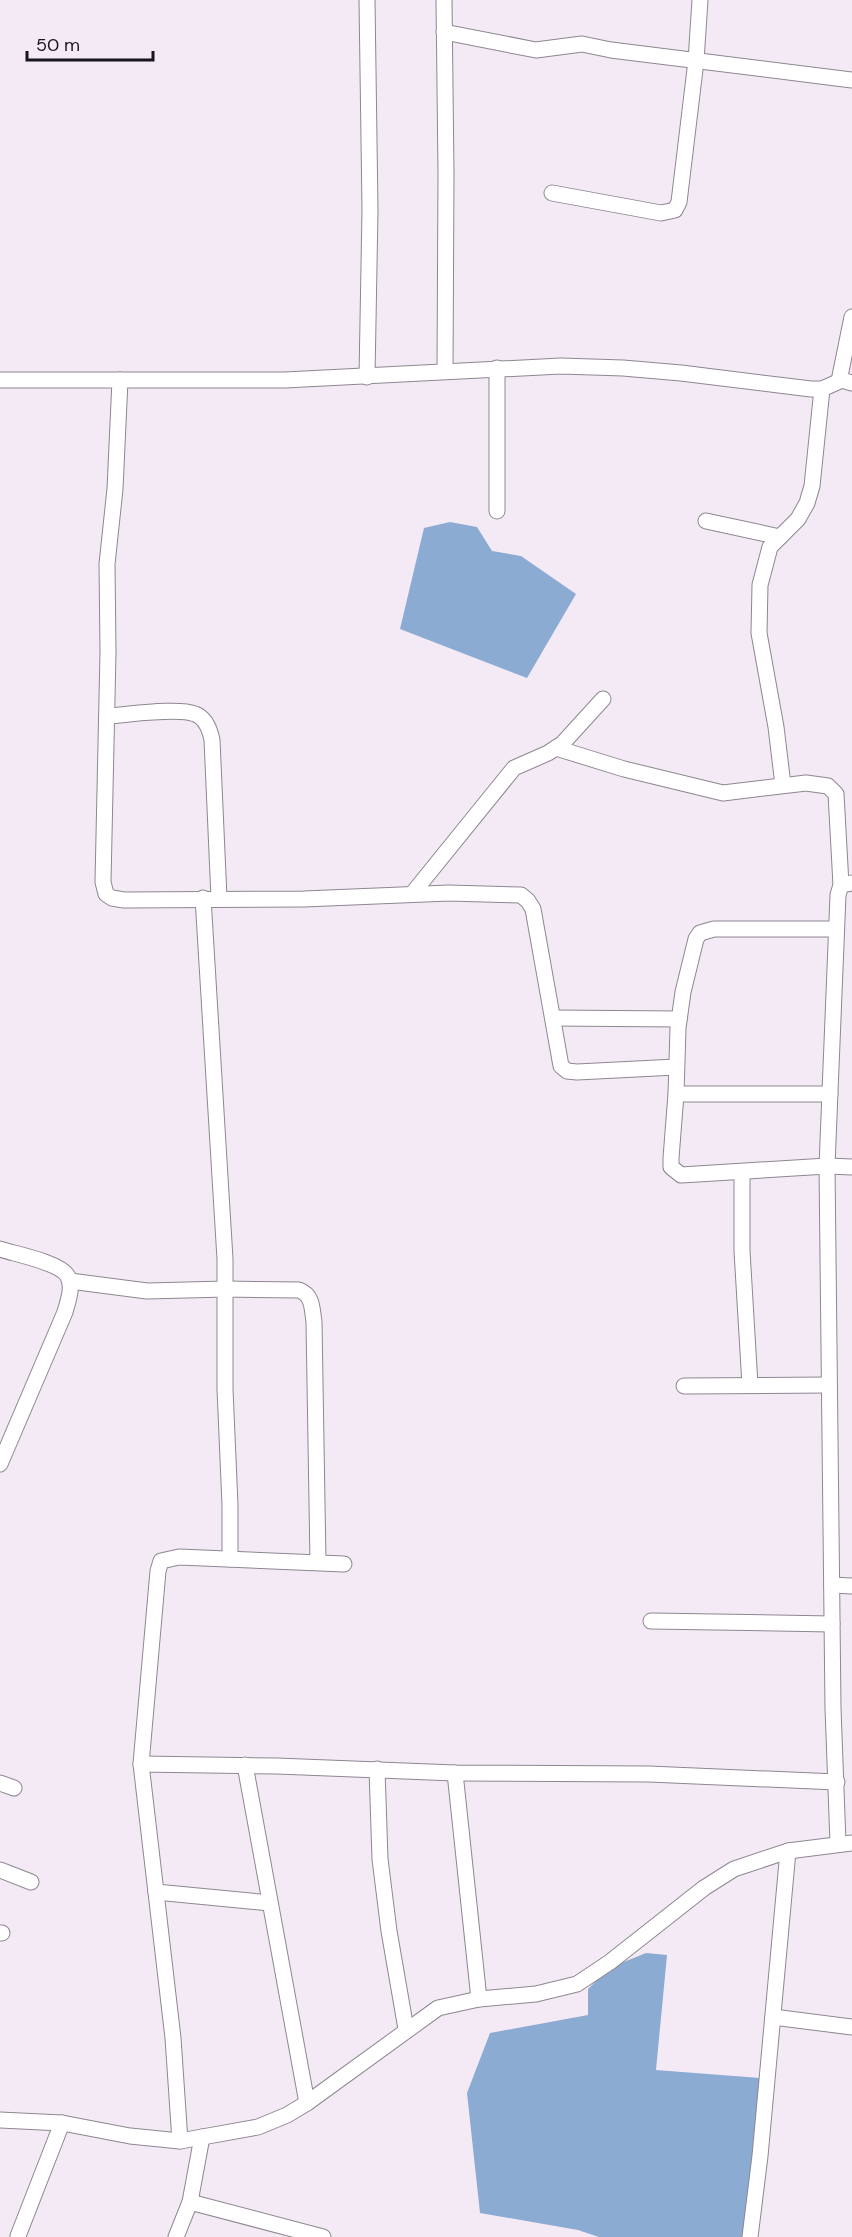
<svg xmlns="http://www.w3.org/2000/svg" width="852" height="2237" font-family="'DM Sans',sans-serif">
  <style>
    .water { fill: #8cabd2 }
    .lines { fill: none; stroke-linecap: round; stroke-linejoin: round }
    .minor-casing { stroke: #8e8691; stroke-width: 17 }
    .minor { stroke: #fff; stroke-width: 15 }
  </style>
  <rect width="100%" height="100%" fill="#f3eaf6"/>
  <g class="water">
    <path d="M450,522L477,527L492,551L521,556L576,594L527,678L400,629L424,528Z"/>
    <path d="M646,1953L667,1955L656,2070L760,2078L747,2237H599L578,2230L480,2213L467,2093L490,2033L588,2015V1989L609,1968Z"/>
  </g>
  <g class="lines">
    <g class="minor-casing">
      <g id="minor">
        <path d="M367,0L370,210L367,377"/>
        <path d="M444,0L446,173L445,371"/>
        <path d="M444,32L536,50L582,44L611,50L852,80"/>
        <path d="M552,193L661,213L675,210L679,202L696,61L700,0"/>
        <path d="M852,317L840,376L842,380L852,383"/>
        <path d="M0,380H285L561,366L623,368L681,373L811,389H822L842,380"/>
        <path d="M120,380L115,489L107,564L108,652L103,882L106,894L112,898L124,900L304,899L449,893L521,895L528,901L533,909L561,1066L567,1071L577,1072L676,1067"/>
        <path d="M497,511V368"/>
        <path d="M706,521L780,537"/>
        <path d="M107,716C127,715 178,707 195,714C206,718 210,730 212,740L219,898"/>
        <path d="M556,748L624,769L723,793L806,783L828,786L836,794L841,885"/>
        <path d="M783,785L776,727L759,633L760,585L770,547L798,519L807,503L812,486L822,389"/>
        <path d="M412,894L514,768L548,753L562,744L603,699"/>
        <path d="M203,898L225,1259V1389L230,1505V1559"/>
        <path d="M836,929H714L700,933L696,939L683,992L678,1028L676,1094L671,1158V1167L681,1175L827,1166L852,1167"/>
        <path d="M553,1018L679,1019"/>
        <path d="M676,1094H830"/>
        <path d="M742,1172V1251L750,1385"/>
        <path d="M0,1249C15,1254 58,1262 67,1275C74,1286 68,1301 65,1312L0,1464"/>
        <path d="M70,1281L147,1291L226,1289L299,1290C313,1295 312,1309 314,1322L318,1562"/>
        <path d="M684,1386L829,1385"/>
        <path d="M832,1585L852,1586"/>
        <path d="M651,1621L832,1624"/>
        <path d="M141,1764L158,1571L161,1561L179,1557L344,1564"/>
        <path d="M245,1765L307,2103"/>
        <path d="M377,1769L380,1859L389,1931L406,2029"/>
        <path d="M455,1773L479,1999"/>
        <path d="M0,1783L14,1788"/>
        <path d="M838,1843L833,1708L827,1166L838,895L841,885L852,883"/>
        <path d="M0,1870L31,1882"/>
        <path d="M156,1892L270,1903"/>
        <path d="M0,1933H2"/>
        <path d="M773,2017L852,2027"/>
        <path d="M0,2120L62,2123L130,2136L180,2141L258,2127L287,2115L307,2103L438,2008L479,1999L536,1994L577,1984L610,1962L704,1888L734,1869L788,1851L852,1843"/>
        <path d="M180,2141L173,2038L141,1764L277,1766L455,1773L649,1774L837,1782"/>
        <path d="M190,2202L323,2237"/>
        <path d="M18,2236L62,2123"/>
        <path d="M176,2237L190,2202L202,2137"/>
        <path d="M750,2237L760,2156L788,1851"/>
      </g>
    </g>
    <use href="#minor" class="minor"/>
  </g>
  <path d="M27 51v9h126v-9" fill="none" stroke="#19161b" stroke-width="3"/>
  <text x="36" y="51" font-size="18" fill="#19161b" stroke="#f3eaf6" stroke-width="4.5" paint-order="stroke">50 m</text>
</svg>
